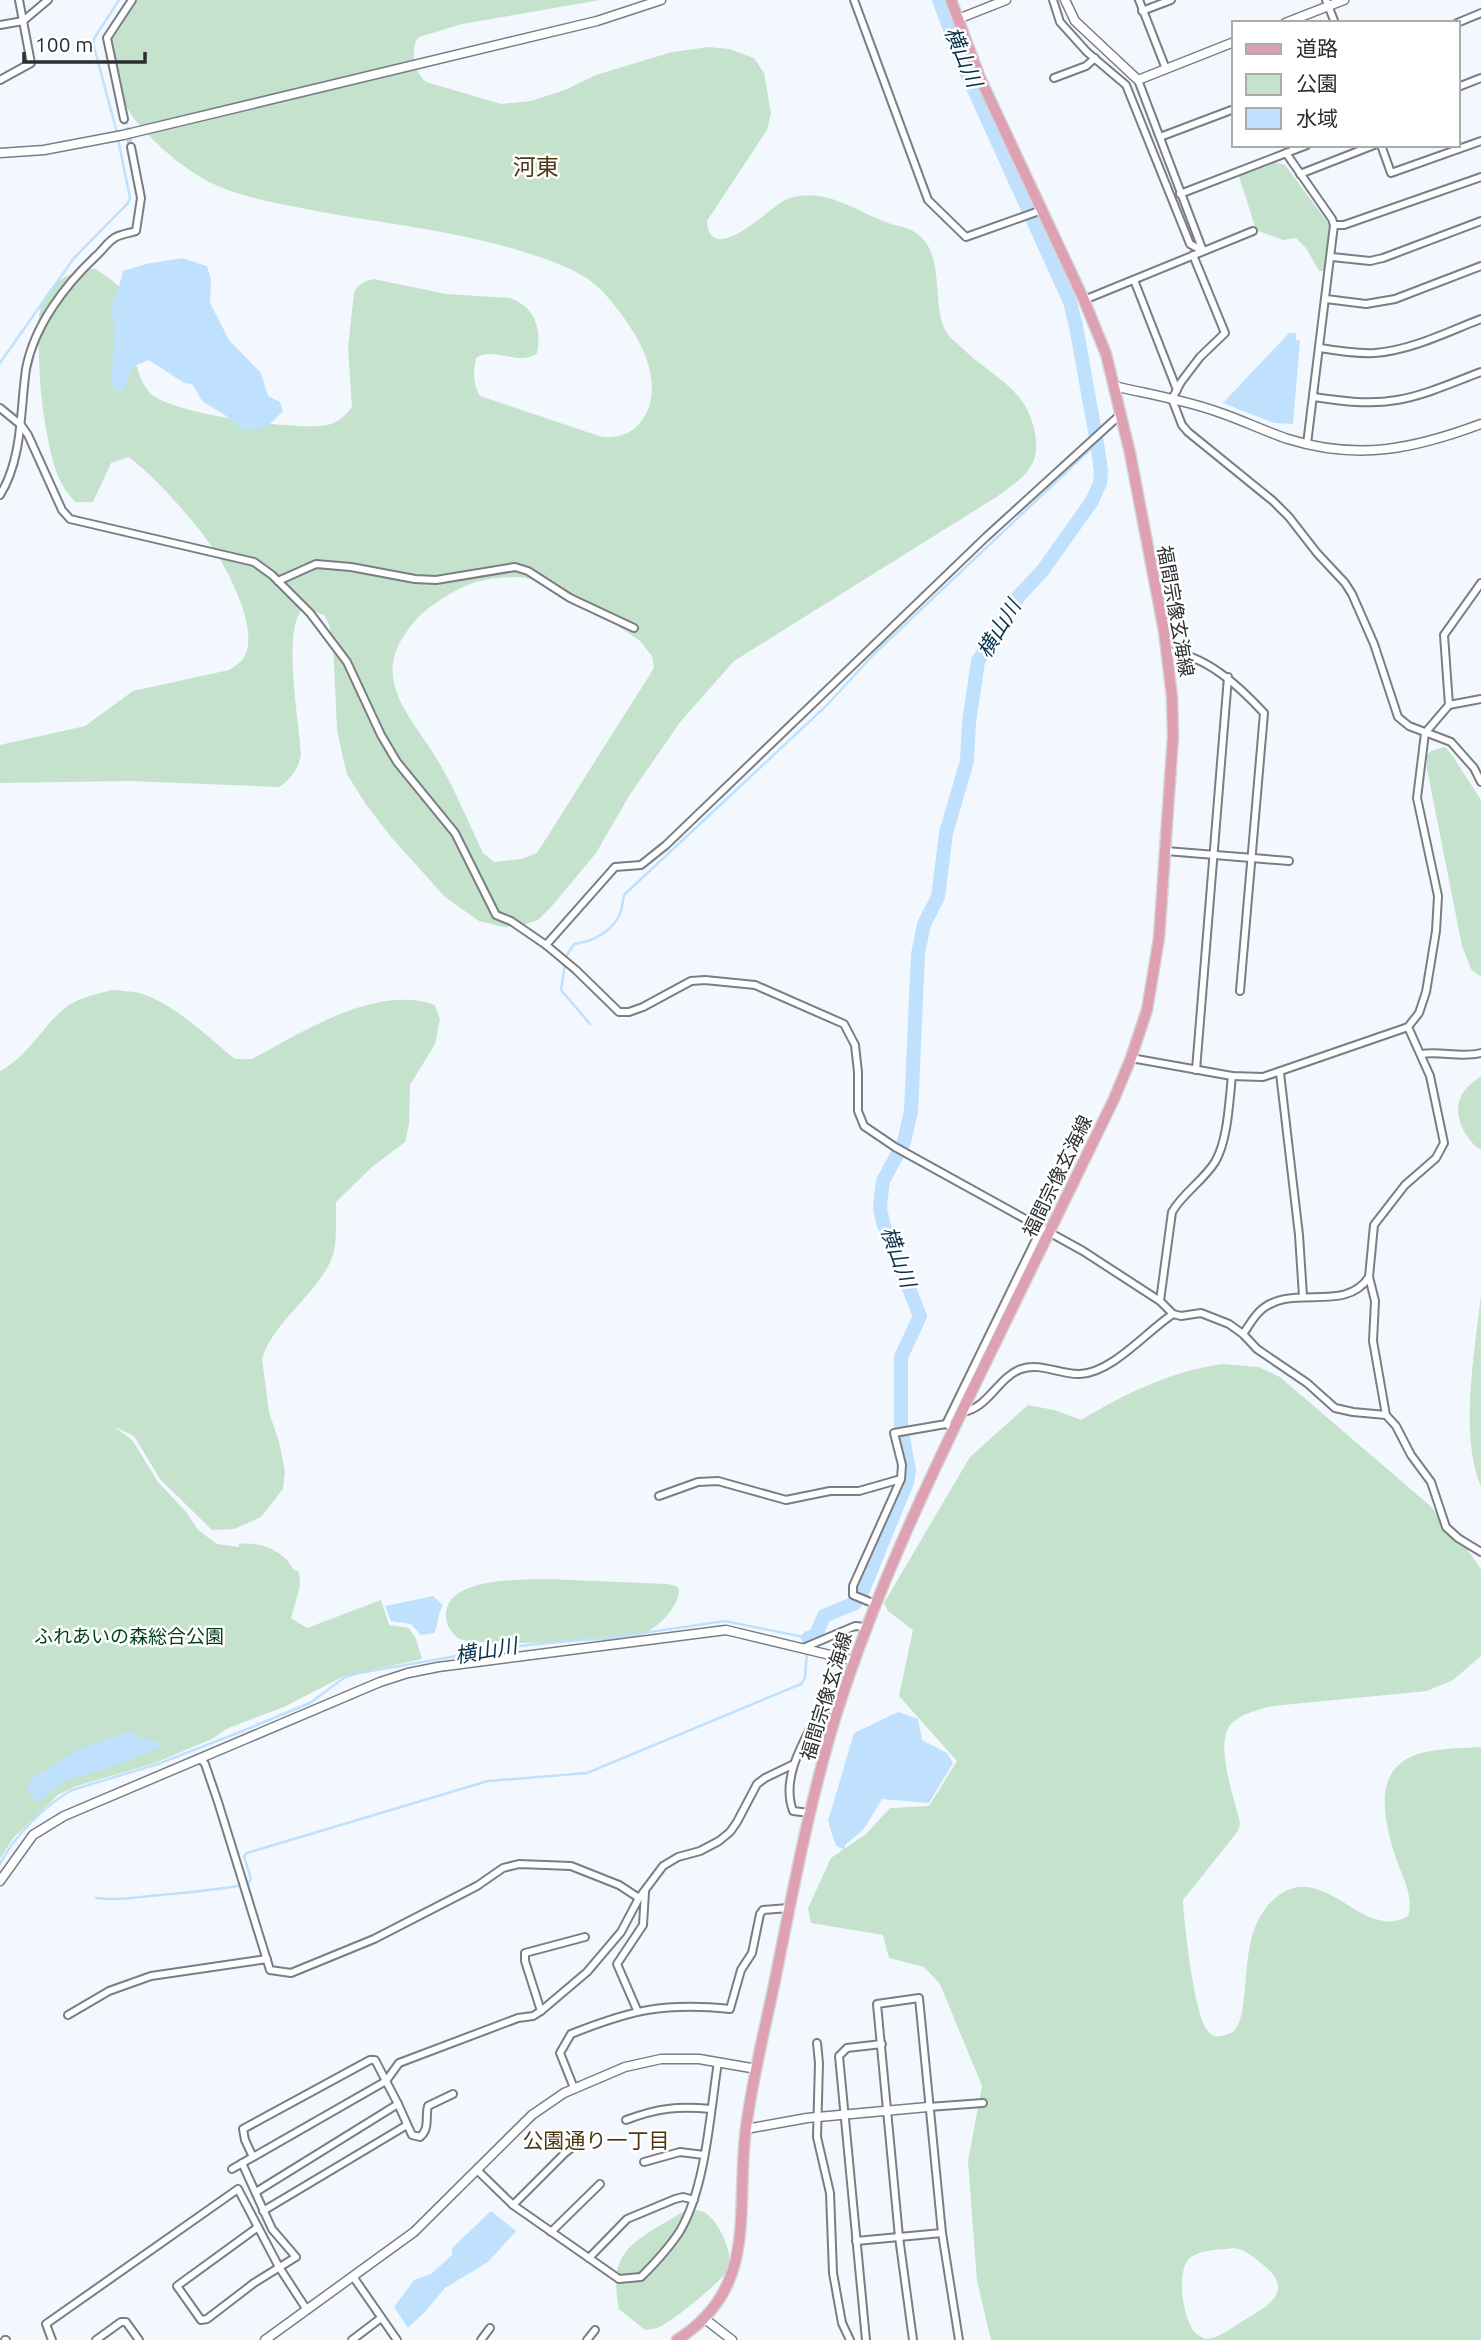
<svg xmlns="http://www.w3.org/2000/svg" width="1481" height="2340" font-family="Ubuntu,'Noto Sans JP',sans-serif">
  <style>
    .green { fill: #c5e2cc; fill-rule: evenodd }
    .water { fill: #bfe1fd }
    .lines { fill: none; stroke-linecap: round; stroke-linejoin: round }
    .stream { stroke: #bfe1fd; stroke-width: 2.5 }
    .river { stroke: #bfe1fd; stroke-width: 14 }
    .minor-tunnel { stroke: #cad0d5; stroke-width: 6; stroke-dasharray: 6 3; stroke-linecap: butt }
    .minor-casing { stroke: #797e84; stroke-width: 10 }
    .tertiary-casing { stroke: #797e84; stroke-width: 11 }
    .primary-casing { stroke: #d5d5d6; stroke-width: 13 }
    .minor { stroke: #fff; stroke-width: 6 }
    .tertiary { stroke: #fff; stroke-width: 8 }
    .primary { stroke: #dea0b3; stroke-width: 10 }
    .labels { text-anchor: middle; stroke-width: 5; stroke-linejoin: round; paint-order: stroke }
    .street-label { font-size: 19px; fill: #2c2e30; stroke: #fff }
    .park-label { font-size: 19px; fill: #003e1c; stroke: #fff }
    .water-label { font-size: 21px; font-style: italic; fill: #08324d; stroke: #fff }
    .neighbourhood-label { font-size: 21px; fill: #4e3813; stroke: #fff }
    .quarter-label { font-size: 23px; fill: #4e3813; stroke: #fff }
  </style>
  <rect width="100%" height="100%" fill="#f2f8fe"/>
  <g class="green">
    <path d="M134,0H600L462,24L419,37L415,43C412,58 414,71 426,82L501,104L531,101L565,90L596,75L672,52L709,47L729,49L754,58L764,73L771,113L767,130L707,221C710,270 773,205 785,200C823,185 852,210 886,222C894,226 903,226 911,230C948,248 930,303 946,332C949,337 956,342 961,347C991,377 1026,386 1035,433C1041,468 1023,477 998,496L734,661L681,721L629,796L596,853L551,907L538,920L520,926L504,927L479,921L445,897L391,837L365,803L347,774L342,754L337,729L333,643L329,624L324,615L310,610L301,611C283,634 299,722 301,754C298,770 292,778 279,787L129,781L0,783V745L85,726L133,691L229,670C237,665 245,660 247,650C255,622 227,567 210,544C189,515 157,479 129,457L111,463L93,502H75C65,491 58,479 54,465C43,425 38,378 39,337C39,328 38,318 40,310C45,286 73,267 96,269C106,276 118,283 124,294C127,299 127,308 128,315C132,339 133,372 149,392C168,414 296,431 327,425C338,423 345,416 352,407L348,348L354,293C358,284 364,281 374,279L446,294L510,298C535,307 542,329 537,353C519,367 495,346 476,358C473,372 473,384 480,396L602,437C616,438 630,435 640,423C658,401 653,372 642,348C633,329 618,308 603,292C584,271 550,260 524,252C451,229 375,223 301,208C270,202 237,196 209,182C177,165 129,124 118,89C113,73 113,54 110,37ZM518,577L539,580L559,586L640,641L652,656L654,668L537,853L521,859L494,862L483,853C469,824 457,794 441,766C418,724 370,684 405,634C412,624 419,615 430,607C463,584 477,578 518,577Z"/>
    <path d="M1275,162L1285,165L1331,227L1326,271H1319L1306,248L1296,238L1283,240L1256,230L1239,176Z"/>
    <path d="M1445,747L1454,758L1481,800V977L1471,969L1462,946L1427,769L1426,756L1431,751Z"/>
    <path d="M112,990C120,991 131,991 139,993C176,1004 206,1036 235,1059H252C303,1032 376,984 435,1005L440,1019L435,1044L410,1085L409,1124L405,1142L372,1167L336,1202C336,1218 337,1236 334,1251C325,1289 273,1320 262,1359L269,1412L279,1442L285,1471L283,1489L261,1517L234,1529L212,1530L160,1479L134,1436L115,1427L133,1441L158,1482L187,1513L198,1530L217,1544L239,1547V1544C257,1542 274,1547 287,1560C292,1566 291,1569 299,1572L300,1586L291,1618L307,1628L381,1600L389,1625L409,1628L416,1639L422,1659L344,1676L286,1706L226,1729L212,1739L155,1763L74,1787L58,1795L14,1837L0,1859V1071C31,1055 43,1023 69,1005C82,997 97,994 112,990Z"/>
    <path d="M1481,1076V1150C1465,1140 1452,1115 1461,1096C1465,1088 1474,1081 1481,1076Z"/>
    <path d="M1481,1294V1487C1459,1434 1475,1352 1481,1294Z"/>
    <path d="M1222,1364L1259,1367L1280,1377L1428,1504L1455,1532L1481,1569V1656L1453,1680L1427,1691L1273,1706C1260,1709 1243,1713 1233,1722C1212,1740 1235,1799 1240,1823L1238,1831L1183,1900C1184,1923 1194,2015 1208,2031C1214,2040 1225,2036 1233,2032C1242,2022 1242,2010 1244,1997C1248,1964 1246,1928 1271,1902C1321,1852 1361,1944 1408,1916C1414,1900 1404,1879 1398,1864C1388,1835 1372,1784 1402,1762C1422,1747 1457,1749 1481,1747V2340H991L977,2281L968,2161L982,2086L940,1984L924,1967L889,1958L883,1935L811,1923L808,1908L831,1858L866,1834L890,1808L929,1806L957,1761L899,1696L913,1630L888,1611L884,1603L970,1457L1028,1405L1054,1410L1081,1420C1126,1393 1170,1372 1222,1364ZM1234,2248C1246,2250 1253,2257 1262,2264C1298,2292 1266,2307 1241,2322C1230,2329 1219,2338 1206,2339C1202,2337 1196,2335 1193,2330C1183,2316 1175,2269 1191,2257C1202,2249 1220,2250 1234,2248Z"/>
    <path d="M547,1579L668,1584L678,1587L679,1593C674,1615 650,1635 629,1639C601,1640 475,1648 458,1638C452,1634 445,1623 446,1615C446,1577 521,1580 547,1579Z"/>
    <path d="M688,2210C693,2210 699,2210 704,2212C718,2220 735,2254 728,2270C723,2280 673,2321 661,2326C656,2329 651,2329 645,2330L619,2309C611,2268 618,2251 654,2229C665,2223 676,2215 688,2210Z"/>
  </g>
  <g class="water">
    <path d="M182,258L207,266L211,280L210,303L229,340L261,373L268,396L280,402L283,411L268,426L246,431L222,413L203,402L192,384L184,383L149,360L132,367L124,389L116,392L111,381L115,330L110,305L117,294L123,271L146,264Z"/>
    <path d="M1289,333H1296V340L1300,341L1293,424L1274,423L1223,403Z"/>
    <path d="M433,1596L443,1605C437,1615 439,1623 434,1633L421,1635L411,1624L391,1621L385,1606Z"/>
    <path d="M898,1712L918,1719L922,1740L947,1753L953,1763L929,1803L882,1799L863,1830L845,1845V1850L836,1846L828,1821L854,1733Z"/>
    <path d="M132,1730L139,1738L157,1741L161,1747C144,1754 127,1761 110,1767C75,1779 66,1775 38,1803L27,1791L31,1779L75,1751Z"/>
    <path d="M491,2211L516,2231L488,2262L445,2288L425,2312L408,2328L394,2307L414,2280L431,2274L452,2255V2248Z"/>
  </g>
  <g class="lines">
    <g class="stream">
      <path d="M117,133L93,43L95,37L119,0"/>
      <path d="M0,363L74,258L128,203L130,198L118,139"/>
      <path d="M565,958L574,944C593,942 615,930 621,911C623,905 622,899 625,894L826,706L875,653L1097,443"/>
      <path d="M565,965L561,990L590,1024"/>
      <path d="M0,1864C15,1835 44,1806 72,1790L158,1764L235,1734L310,1703L345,1677L359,1673L508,1647L622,1636L725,1621L808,1638V1645"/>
      <path d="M96,1898C118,1901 139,1897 161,1895C191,1892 219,1890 248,1884L251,1879L244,1856L247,1853L488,1781L587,1773L801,1684L805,1678L807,1651"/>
    </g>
    <path class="river" d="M808,1638L815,1637L824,1616L855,1603L861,1595L907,1482L909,1470L901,1427V1357L920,1316L884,1226L880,1209L881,1196L883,1181L904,1142L911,1111L918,954L924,924L938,897L946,833L967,761L969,723L978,661L1018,597L1043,570L1092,501L1100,483L1101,471L1097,443L1076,326L1070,302L967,74L939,0"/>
    <path class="minor-tunnel" d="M124,119L131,147"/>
    <g class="minor-casing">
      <g id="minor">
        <path d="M854,0L928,200L966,237L1042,210"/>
        <path d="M1053,0L1060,22L1087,52L1126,85L1190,244L1203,251"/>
        <path d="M1139,0L1166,69"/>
        <path d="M1326,0L1335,23"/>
        <path d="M1142,11L1171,0"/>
        <path d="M1457,23L1481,13"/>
        <path d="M0,25L23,21L48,0"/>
        <path d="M1054,78L1086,66L1095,58"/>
        <path d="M0,80L31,63L19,0"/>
        <path d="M1138,80L1203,251"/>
        <path d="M1458,87L1481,78"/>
        <path d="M124,119L107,38L132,0"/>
        <path d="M1160,137L1234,109"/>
        <path d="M1381,145L1391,173L1481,141"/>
        <path d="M1286,153L1332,219L1334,225L1307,444"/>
        <path d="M1300,174L1374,145"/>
        <path d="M1180,194L1307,145"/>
        <path d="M1334,225H1344L1481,177"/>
        <path d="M1193,255L1225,333L1200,357L1181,382L1172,399L1182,425L1188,432L1273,501L1289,517L1317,553L1345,583L1352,594L1374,644L1398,717L1409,726L1451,742L1474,768L1481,782"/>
        <path d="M1332,257L1370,261L1383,258L1481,221"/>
        <path d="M1134,280L1177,390"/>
        <path d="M1326,299L1366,304L1395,299L1481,266"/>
        <path d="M1084,300L1253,231"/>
        <path d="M1320,348C1338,351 1357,354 1375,353C1412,350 1447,332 1481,319"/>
        <path d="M1314,397C1342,401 1369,405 1397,400C1426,395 1454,382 1481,372"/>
        <path d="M0,408L21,425L28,435L62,510L70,519L254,562L272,575L310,613L347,662L381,735L397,762L455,833L496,915L511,921L546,945L576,970L619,1012H629L643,1007L691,981L705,980L755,985L844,1024L855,1045L858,1072V1111L864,1126L895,1147L1083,1251L1160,1301L1173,1314L1181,1316L1201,1313L1229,1324L1243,1334L1257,1349L1307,1383L1335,1408L1353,1412L1386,1415"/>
        <path d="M0,495C23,458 20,410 26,369C34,326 65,285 96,256C103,250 108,241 116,237C122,234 130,233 136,231L141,198L131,147"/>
        <path d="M278,581L316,564L351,567L415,579L436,580L515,567L528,571L570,598L634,628"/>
        <path d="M1167,651C1206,655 1239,686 1264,713L1240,991"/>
        <path d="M1449,705L1481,699"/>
        <path d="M1166,851L1289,861"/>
        <path d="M546,945L615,867L641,865L666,845L986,537L1121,414"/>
        <path d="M1408,1027L1430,1076L1444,1143L1436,1158L1405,1185L1374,1225L1369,1277L1375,1301L1373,1341L1386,1415L1396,1426L1411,1455L1431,1482L1446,1527L1458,1538L1481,1552"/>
        <path d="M1421,1054C1442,1051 1460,1058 1481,1053"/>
        <path d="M1131,1058L1232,1076L1263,1077L1408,1027L1419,1013L1426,992L1436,931L1438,896L1417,798L1425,733L1449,705L1444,635L1481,583"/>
        <path d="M1196,1070L1228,677"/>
        <path d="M1280,1073L1299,1235L1303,1296"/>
        <path d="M1160,1301L1172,1212C1183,1193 1203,1181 1215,1162C1228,1140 1229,1102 1232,1076"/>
        <path d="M1243,1334C1248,1327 1253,1318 1259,1312C1290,1281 1344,1315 1369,1277"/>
        <path d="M962,1412C988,1409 998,1377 1021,1369C1041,1362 1060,1375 1080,1374C1112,1373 1147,1331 1173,1314"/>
        <path d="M946,1424L1042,1227"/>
        <path d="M659,1496L698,1482L718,1481L786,1500L830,1491H859L901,1479"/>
        <path d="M875,1604L853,1595V1586L901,1479L902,1465L894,1433L946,1424L954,1429"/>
        <path d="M803,1648L855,1626L867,1627"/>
        <path d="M200,1758L205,1764L218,1802L270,1970L291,1973L374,1939L477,1886L503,1868L519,1864L571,1866L619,1885L639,1898"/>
        <path d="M810,1813L793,1811C780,1776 806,1738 821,1708L837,1711"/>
        <path d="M637,2010L617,1964L643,1925L645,1892"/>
        <path d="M541,2011L525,1961V1953L585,1937"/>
        <path d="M68,2015L109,1991L151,1976L267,1959"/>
        <path d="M817,2043L819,2063L817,2137L830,2193L833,2273L842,2323L850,2340"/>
        <path d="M574,2088L560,2053L571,2034C631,2010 665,2002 730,2009L741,1970L752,1953L760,1914L763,1910L789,1908"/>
        <path d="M928,2107L983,2103"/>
        <path d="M626,2120C658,2108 677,2106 711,2109"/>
        <path d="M253,2157L245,2140L243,2129L370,2060H375L398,2104"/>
        <path d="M644,2162L680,2152L704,2155"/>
        <path d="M242,2163L272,2229L296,2257L254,2283L207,2319L201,2320L177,2286L258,2227"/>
        <path d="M232,2169L386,2081L399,2063L518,2018L533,2016L541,2011L587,1972L621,1932L639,1898L663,1866L678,1857L700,1851L719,1841L730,1832L737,1822L757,1784L765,1778L792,1765"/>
        <path d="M477,2170L513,2205L619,2279L641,2277C655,2263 669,2248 680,2231C706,2187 710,2113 718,2062"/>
        <path d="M256,2192L398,2104L412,2135L420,2137C430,2129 425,2117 428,2106L453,2094"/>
        <path d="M513,2205L565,2153L579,2142"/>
        <path d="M263,2211L407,2125"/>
        <path d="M551,2232L600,2184"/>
        <path d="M856,2241L942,2233"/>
        <path d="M589,2258L627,2219L675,2199L683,2197L694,2200"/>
        <path d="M354,2278L397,2340"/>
        <path d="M5,2340H6"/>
        <path d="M52,2340L46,2324L238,2189L279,2267L307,2310"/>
        <path d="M96,2340L121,2322H126L139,2340"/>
        <path d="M352,2340L381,2318"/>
        <path d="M481,2340L490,2328"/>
        <path d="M587,2340L595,2330"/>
        <path d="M866,2340L839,2056L847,2048L882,2044"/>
        <path d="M913,2340L899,2237L877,2004L919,1998L942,2233L959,2340"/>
      </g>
    </g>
    <g class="tertiary-casing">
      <g id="tertiary">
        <path d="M1065,0L1075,21L1138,80L1234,42"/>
        <path d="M958,19L1006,0"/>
        <path d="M1285,23L1344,0"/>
        <path d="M0,153L44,150L123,135L597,21L661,0"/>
        <path d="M1114,386C1148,394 1185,400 1218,412C1242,420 1264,431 1288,439C1358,461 1414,449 1481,424"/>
        <path d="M0,1881L33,1835L64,1816L380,1682L408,1673L438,1667L726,1630L855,1661"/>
        <path d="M746,2129L807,2118L928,2107"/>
        <path d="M705,2319L732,2340"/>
        <path d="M265,2340L414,2232L532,2115L564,2093L625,2067L661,2059H699L757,2069"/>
      </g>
    </g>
    <g class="primary-casing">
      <path id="primary" d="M677,2340C760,2287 735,2211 746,2128C752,2082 763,2036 773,1990C792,1896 809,1801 838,1709C876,1590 930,1477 985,1364C1028,1276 1071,1188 1114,1099L1131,1058L1147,1010L1159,938L1173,737L1172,697L1164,631L1130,453L1106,354L1084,300L980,78L951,0"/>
    </g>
    <use href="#minor" class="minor"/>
    <use href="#tertiary" class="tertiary"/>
    <use href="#primary" class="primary"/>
  </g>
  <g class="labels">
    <g class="street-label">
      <text transform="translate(1176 611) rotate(80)" y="7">福間宗像玄海線</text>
      <text transform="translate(1057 1176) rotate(-64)" y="7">福間宗像玄海線</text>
      <text transform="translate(826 1696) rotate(-73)" y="7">福間宗像玄海線</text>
    </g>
    <g class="park-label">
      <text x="129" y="1643">ふれあいの森総合公園</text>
    </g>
    <g class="water-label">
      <text transform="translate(963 57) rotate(67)" y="7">横山川</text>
      <text transform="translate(999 629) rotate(-59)" y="7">横山川</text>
      <text transform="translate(898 1257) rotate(70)" y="7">横山川</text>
      <text transform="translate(486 1651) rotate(-10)" y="7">横山川</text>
    </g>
    <g class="neighbourhood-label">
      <text x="596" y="2148">公園通り一丁目</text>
    </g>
    <g class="quarter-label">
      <text x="536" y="175">河東</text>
    </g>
  </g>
  <rect x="1232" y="21" width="228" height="126" fill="#ffffff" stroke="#ababac" stroke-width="2"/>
  <rect x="1246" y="44" width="35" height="10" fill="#dea0b3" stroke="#ababac" stroke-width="2"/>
  <text x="1296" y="56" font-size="21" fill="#2c2e30">道路</text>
  <rect x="1246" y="74" width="35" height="21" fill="#c5e2cc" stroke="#ababac" stroke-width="2"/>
  <text x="1296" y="91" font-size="21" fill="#2c2e30">公園</text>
  <rect x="1246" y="108" width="35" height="21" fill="#bfe1fd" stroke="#ababac" stroke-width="2"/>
  <text x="1296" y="126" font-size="21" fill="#2c2e30">水域</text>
  <path d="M24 52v10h121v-10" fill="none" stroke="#2c2e30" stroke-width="3.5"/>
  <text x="35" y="52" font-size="21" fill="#2c2e30" stroke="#ffffff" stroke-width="5" paint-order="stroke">100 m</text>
</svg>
